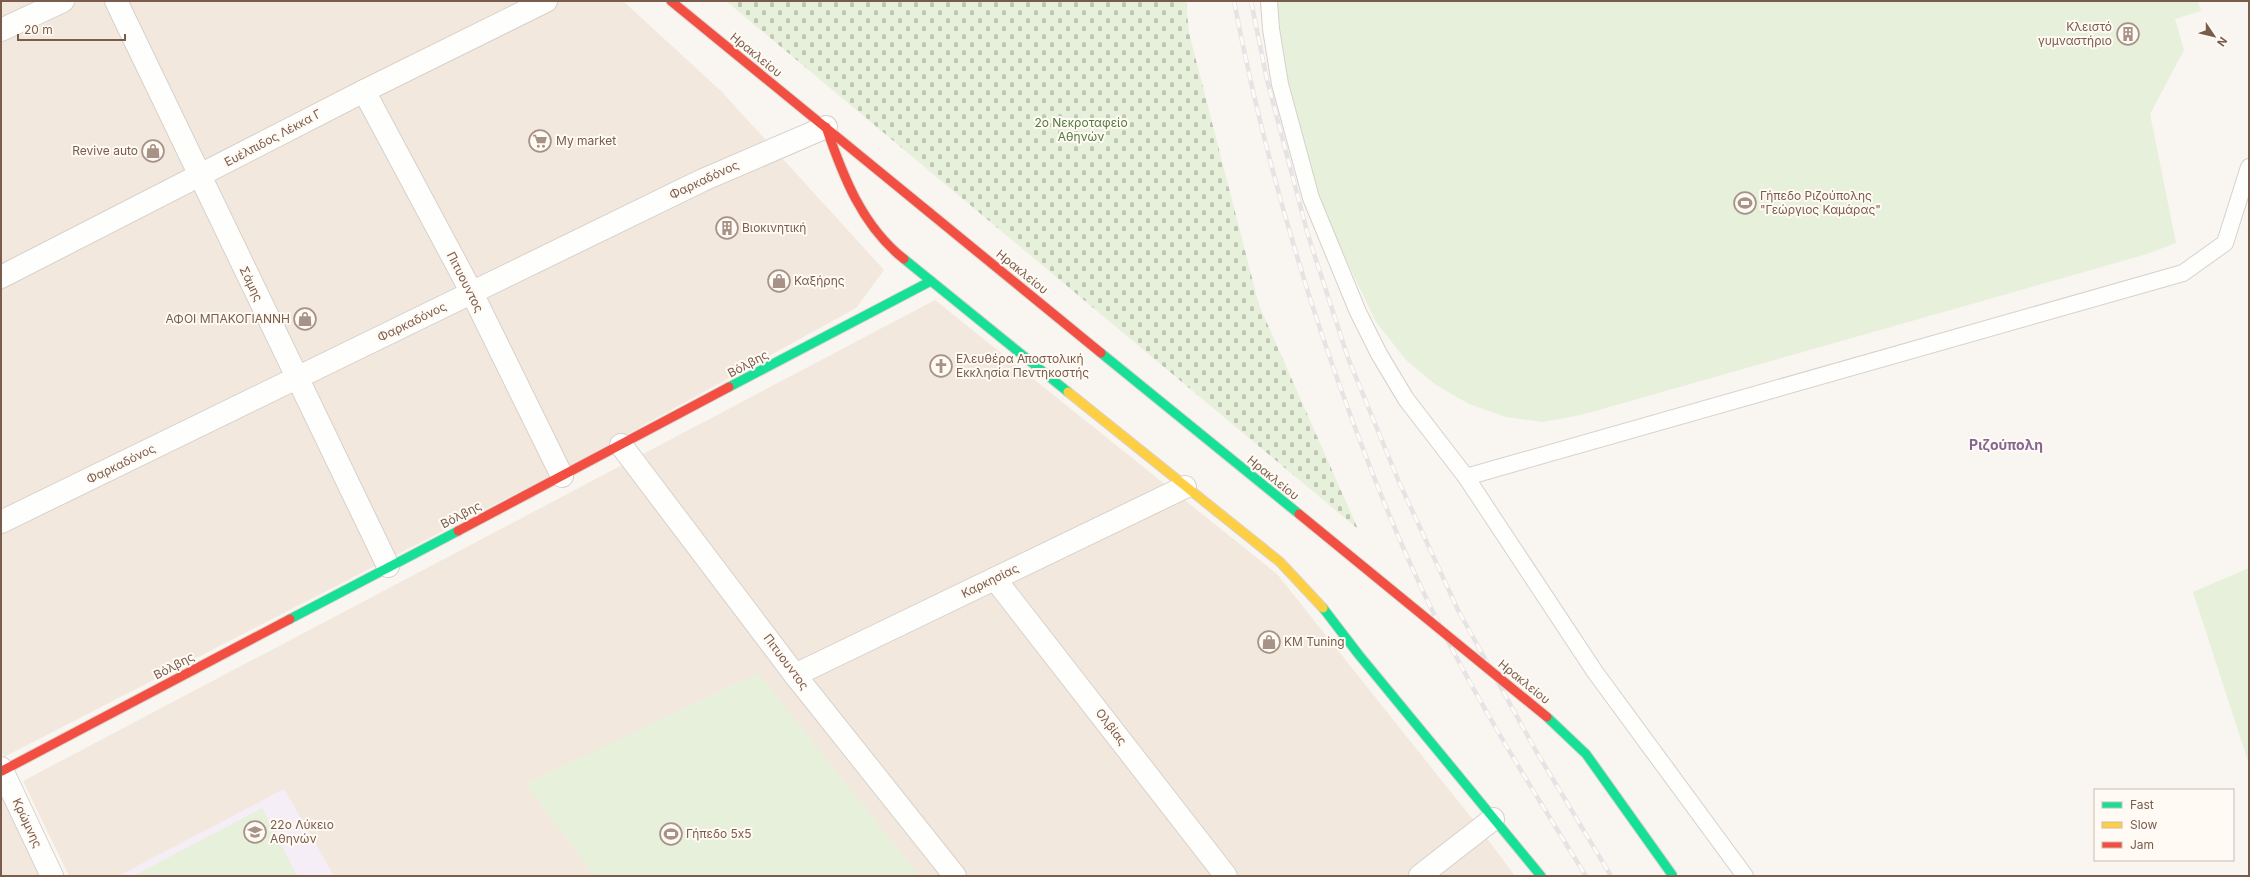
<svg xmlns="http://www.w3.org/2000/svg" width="2250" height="877" font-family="Inter,sans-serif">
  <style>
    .residential { fill: #f2e8de }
    .education { fill: #f6eef6 }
    .green { fill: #e7f0db }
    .cemetery { fill: url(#cemetery-stones) }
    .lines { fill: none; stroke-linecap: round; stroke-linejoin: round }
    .lane-casing { stroke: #d7d1cb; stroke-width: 18 }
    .street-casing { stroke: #d7d1cb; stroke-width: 24 }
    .fast-casing { stroke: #d9d2cb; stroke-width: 11 }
    .slow-casing { stroke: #d9d2cb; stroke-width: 11 }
    .jam-casing { stroke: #d9d2cb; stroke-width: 11 }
    .lane { stroke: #fefefd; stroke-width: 16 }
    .street { stroke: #fefefd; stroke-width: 22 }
    .fast { stroke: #16e098; stroke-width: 9 }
    .slow { stroke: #ffcf43; stroke-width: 9 }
    .jam { stroke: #f24e42; stroke-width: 9 }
    .rail-casing { stroke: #e6e3e7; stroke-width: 4.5 }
    .rail { stroke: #fffaf3; stroke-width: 3; stroke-dasharray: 9; stroke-linecap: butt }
    .fast-bridge-casing { stroke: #d9d2cb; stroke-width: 11; stroke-linecap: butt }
    .jam-bridge-casing { stroke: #d9d2cb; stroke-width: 11; stroke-linecap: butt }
    .fast-bridge { stroke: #16e098; stroke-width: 9 }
    .jam-bridge { stroke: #f24e42; stroke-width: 9 }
    .labels { text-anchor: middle; stroke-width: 4; stroke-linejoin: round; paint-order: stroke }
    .poi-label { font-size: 12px; fill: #7a5c4d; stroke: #fffaf3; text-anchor: start }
    .street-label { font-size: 12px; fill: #7a5c4d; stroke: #fffaf3 }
    .park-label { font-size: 12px; fill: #537a41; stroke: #fffaf3 }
    .quarter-label { font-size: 14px; font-weight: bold; fill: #846695; stroke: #fffaf3 }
  </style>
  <defs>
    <pattern id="cemetery-stones" width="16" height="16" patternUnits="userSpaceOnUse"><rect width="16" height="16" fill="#e7f0db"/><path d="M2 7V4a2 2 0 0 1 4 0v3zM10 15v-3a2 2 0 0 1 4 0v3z" fill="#c0c6b4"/></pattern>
  </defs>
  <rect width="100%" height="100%" fill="#f9f5f0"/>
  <g class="residential">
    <path d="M1,1H623L721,91L884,270L856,308L571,465L4,757L1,750Z"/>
    <path d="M935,300L1277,574L1474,821L1515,876H69L23,781Z"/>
    <path d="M1,794L41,876H1Z"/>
  </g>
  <path class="education" d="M284,789L334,876H118Z"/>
  <g class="green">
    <path d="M1276,1H2198L2201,11L2175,19L2184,50L2150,114L2176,243L2147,254L1581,415L1543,422L1506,417L1469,404L1436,385L1406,360L1376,322L1339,245L1307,163L1278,37Z"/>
    <path d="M2249,568V764L2193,592Z"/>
    <path d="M758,673L920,876H595L525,784Z"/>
    <path d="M262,808L297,875L133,876Z"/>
  </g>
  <path class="cemetery" d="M726,1H1186L1189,33L1259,305L1358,529Z"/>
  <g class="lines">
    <g class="lane-casing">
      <g id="lane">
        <path d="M1269,1L1271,29L1280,84L1311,198L1358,312L1379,354L1406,399L1466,477L1595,672L1745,876"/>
        <path d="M1466,477L2183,273L2225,243L2249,167"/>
      </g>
    </g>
    <g class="street-casing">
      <g id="street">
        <path d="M116,1L388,566"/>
        <path d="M1,30L63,1"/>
        <path d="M364,91L472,293L562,476"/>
        <path d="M1,277L364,91L546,1"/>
        <path d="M621,445L795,675L955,876"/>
        <path d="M1,522L703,180L826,127"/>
        <path d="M995,579L1226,876"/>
        <path d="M795,675L1185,487"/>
        <path d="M1,768L52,876"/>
        <path d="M1420,876L1493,819"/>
      </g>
    </g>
    <g class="fast-casing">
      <g id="fast">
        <path d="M904,259L1068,392"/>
        <path d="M729,387L931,281"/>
        <path d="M1323,608L1359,655L1541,876"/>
        <path d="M290,619L458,531"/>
      </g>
    </g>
    <g class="slow-casing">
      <path id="slow" d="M1068,392L1280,562L1323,608"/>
    </g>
    <g class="jam-casing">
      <g id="jam">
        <path d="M671,1L930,213"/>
        <path d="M826,127C843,176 862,226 904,259"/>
        <path d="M458,531L729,387"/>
        <path d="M2,771L290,619"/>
      </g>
    </g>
    <use href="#lane" class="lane"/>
    <use href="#street" class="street"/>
    <use href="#fast" class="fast"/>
    <use href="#slow" class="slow"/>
    <use href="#jam" class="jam"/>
    <g class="rail-casing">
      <g id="rail">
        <path d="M1234,1C1261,142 1300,279 1350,414C1375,482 1402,550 1435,616C1480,706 1533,791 1586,876"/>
        <path d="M1251,1L1267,80L1308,235L1348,358L1399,482L1458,610L1536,751L1611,876"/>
      </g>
    </g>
    <use href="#rail" class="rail"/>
    <g class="fast-bridge-casing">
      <g id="fast-bridge">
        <path d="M1101,353L1299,514"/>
        <path d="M1547,717L1586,754L1673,876"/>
      </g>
    </g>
    <g class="jam-bridge-casing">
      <g id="jam-bridge">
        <path d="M930,213L1101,353"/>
        <path d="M1299,514L1547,717"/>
      </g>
    </g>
    <use href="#fast-bridge" class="fast-bridge"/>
    <use href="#jam-bridge" class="jam-bridge"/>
  </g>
  <defs>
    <g id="building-ring" transform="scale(1.15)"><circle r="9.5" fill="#fffaf3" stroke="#a69286" stroke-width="1.5"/><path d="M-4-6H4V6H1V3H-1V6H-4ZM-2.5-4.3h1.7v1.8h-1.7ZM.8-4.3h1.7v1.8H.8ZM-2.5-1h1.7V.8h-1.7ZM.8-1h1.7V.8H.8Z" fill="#a69286"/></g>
    <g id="supermarket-ring" transform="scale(1.15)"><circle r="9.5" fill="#fffaf3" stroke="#a69286" stroke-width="1.5"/><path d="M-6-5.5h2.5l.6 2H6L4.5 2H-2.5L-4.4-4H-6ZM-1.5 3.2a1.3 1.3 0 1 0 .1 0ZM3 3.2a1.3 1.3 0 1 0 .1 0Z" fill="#a69286"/></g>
    <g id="shop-ring" transform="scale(1.15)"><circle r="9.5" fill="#fffaf3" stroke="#a69286" stroke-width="1.5"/><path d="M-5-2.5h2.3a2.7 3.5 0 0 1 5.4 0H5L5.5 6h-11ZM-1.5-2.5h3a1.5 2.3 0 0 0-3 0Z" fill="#a69286"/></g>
    <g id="stadium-ring" transform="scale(1.15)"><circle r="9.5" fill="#fffaf3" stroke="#a69286" stroke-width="1.5"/><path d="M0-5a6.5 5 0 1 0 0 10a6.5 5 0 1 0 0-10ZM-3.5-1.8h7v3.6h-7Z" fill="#a69286"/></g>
    <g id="church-ring" transform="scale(1.15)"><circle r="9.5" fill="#fffaf3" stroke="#a69286" stroke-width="1.5"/><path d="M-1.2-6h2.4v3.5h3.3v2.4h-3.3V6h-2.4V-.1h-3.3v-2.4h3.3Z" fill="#a69286"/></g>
    <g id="school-ring" transform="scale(1.15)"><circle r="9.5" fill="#fffaf3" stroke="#a69286" stroke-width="1.5"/><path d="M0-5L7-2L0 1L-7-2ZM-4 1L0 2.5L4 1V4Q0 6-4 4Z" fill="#a69286"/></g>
  </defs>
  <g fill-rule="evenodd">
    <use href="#building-ring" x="2128" y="34"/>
    <use href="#supermarket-ring" x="540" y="141"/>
    <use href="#shop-ring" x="153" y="151"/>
    <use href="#stadium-ring" x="1745" y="203"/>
    <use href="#building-ring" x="727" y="228"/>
    <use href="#shop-ring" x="779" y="281"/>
    <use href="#shop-ring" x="305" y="319"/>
    <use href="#church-ring" x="941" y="366"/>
    <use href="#shop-ring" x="1269" y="642"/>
    <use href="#school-ring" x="255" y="832"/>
    <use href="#stadium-ring" x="671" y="834"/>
  </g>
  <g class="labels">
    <g class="poi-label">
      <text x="2112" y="31" text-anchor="end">Κλειστό<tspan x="2112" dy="14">γυμναστήριο</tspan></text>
      <text x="556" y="145">My market</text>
      <text x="138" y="155" text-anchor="end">Revive auto</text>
      <text x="1760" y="200">Γήπεδο Ριζούπολης<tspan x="1760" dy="14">"Γεώργιος Καμάρας"</tspan></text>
      <text x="742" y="232">Βιοκινητική</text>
      <text x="794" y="285">Καξήρης</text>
      <text x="290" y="323" text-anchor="end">ΑΦΟΙ ΜΠΑΚΟΓΙΑΝΝΗ</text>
      <text x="956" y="363">Ελευθέρα Αποστολική<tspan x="956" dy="14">Εκκλησία Πεντηκοστής</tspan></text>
      <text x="1284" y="646">KM Tuning</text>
      <text x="270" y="829">22ο Λύκειο<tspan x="270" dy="14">Αθηνών</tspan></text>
      <text x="686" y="838">Γήπεδο 5x5</text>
    </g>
    <g class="street-label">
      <text transform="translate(756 55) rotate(39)" y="4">Ηρακλείου</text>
      <text transform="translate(273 138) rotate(-28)" y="4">Ευέλπιδος Λέκκα Γ</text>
      <text transform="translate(704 180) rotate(-25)" y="4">Φαρκαδόνος</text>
      <text transform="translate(1022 272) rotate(39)" y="4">Ηρακλείου</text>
      <text transform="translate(465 282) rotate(63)" y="4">Πιτυουντος</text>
      <text transform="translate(251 284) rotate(64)" y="4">Σάμης</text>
      <text transform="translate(412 322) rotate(-26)" y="4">Φαρκαδόνος</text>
      <text transform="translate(748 364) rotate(-28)" y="4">Βόλβης</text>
      <text transform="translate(121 464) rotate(-26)" y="4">Φαρκαδόνος</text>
      <text transform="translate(1273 478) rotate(39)" y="4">Ηρακλείου</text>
      <text transform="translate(461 515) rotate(-28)" y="4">Βόλβης</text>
      <text transform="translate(990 581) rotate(-26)" y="4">Καρκησίας</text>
      <text transform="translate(786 662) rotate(53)" y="4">Πιτυουντος</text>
      <text transform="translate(174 666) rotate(-28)" y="4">Βόλβης</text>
      <text transform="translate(1524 682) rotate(39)" y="4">Ηρακλείου</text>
      <text transform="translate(1111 727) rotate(52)" y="4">Ολβίας</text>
      <text transform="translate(27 823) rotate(65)" y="4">Κρώμνης</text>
    </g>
    <g class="park-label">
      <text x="1081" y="127">2ο Νεκροταφείο<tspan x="1081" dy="14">Αθηνών</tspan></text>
    </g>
    <g class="quarter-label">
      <text x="2006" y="450">Ριζούπολη</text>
    </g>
  </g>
  <rect width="2250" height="877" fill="none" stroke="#7a5c4d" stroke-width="4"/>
  <rect x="2094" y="789" width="140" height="72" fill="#fffaf3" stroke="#cabbb1"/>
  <rect x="2102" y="802" width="20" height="6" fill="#16e098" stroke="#cabbb1"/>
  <text x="2130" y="809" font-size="12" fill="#7a5c4d">Fast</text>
  <rect x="2102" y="822" width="20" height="6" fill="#ffcf43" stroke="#cabbb1"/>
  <text x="2130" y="829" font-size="12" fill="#7a5c4d">Slow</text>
  <rect x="2102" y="842" width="20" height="6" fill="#f24e42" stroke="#cabbb1"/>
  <text x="2130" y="849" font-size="12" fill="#7a5c4d">Jam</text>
  <g transform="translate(2214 36) rotate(125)" stroke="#fffaf3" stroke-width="3" paint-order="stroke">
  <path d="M0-3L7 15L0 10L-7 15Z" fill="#7a5c4d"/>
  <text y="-6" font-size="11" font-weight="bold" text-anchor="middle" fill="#7a5c4d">N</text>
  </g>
  <path d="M18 34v6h107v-6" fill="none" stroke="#7a5c4d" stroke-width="2"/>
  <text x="24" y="34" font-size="12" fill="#7a5c4d" stroke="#fffaf3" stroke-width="3" paint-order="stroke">20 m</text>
</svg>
